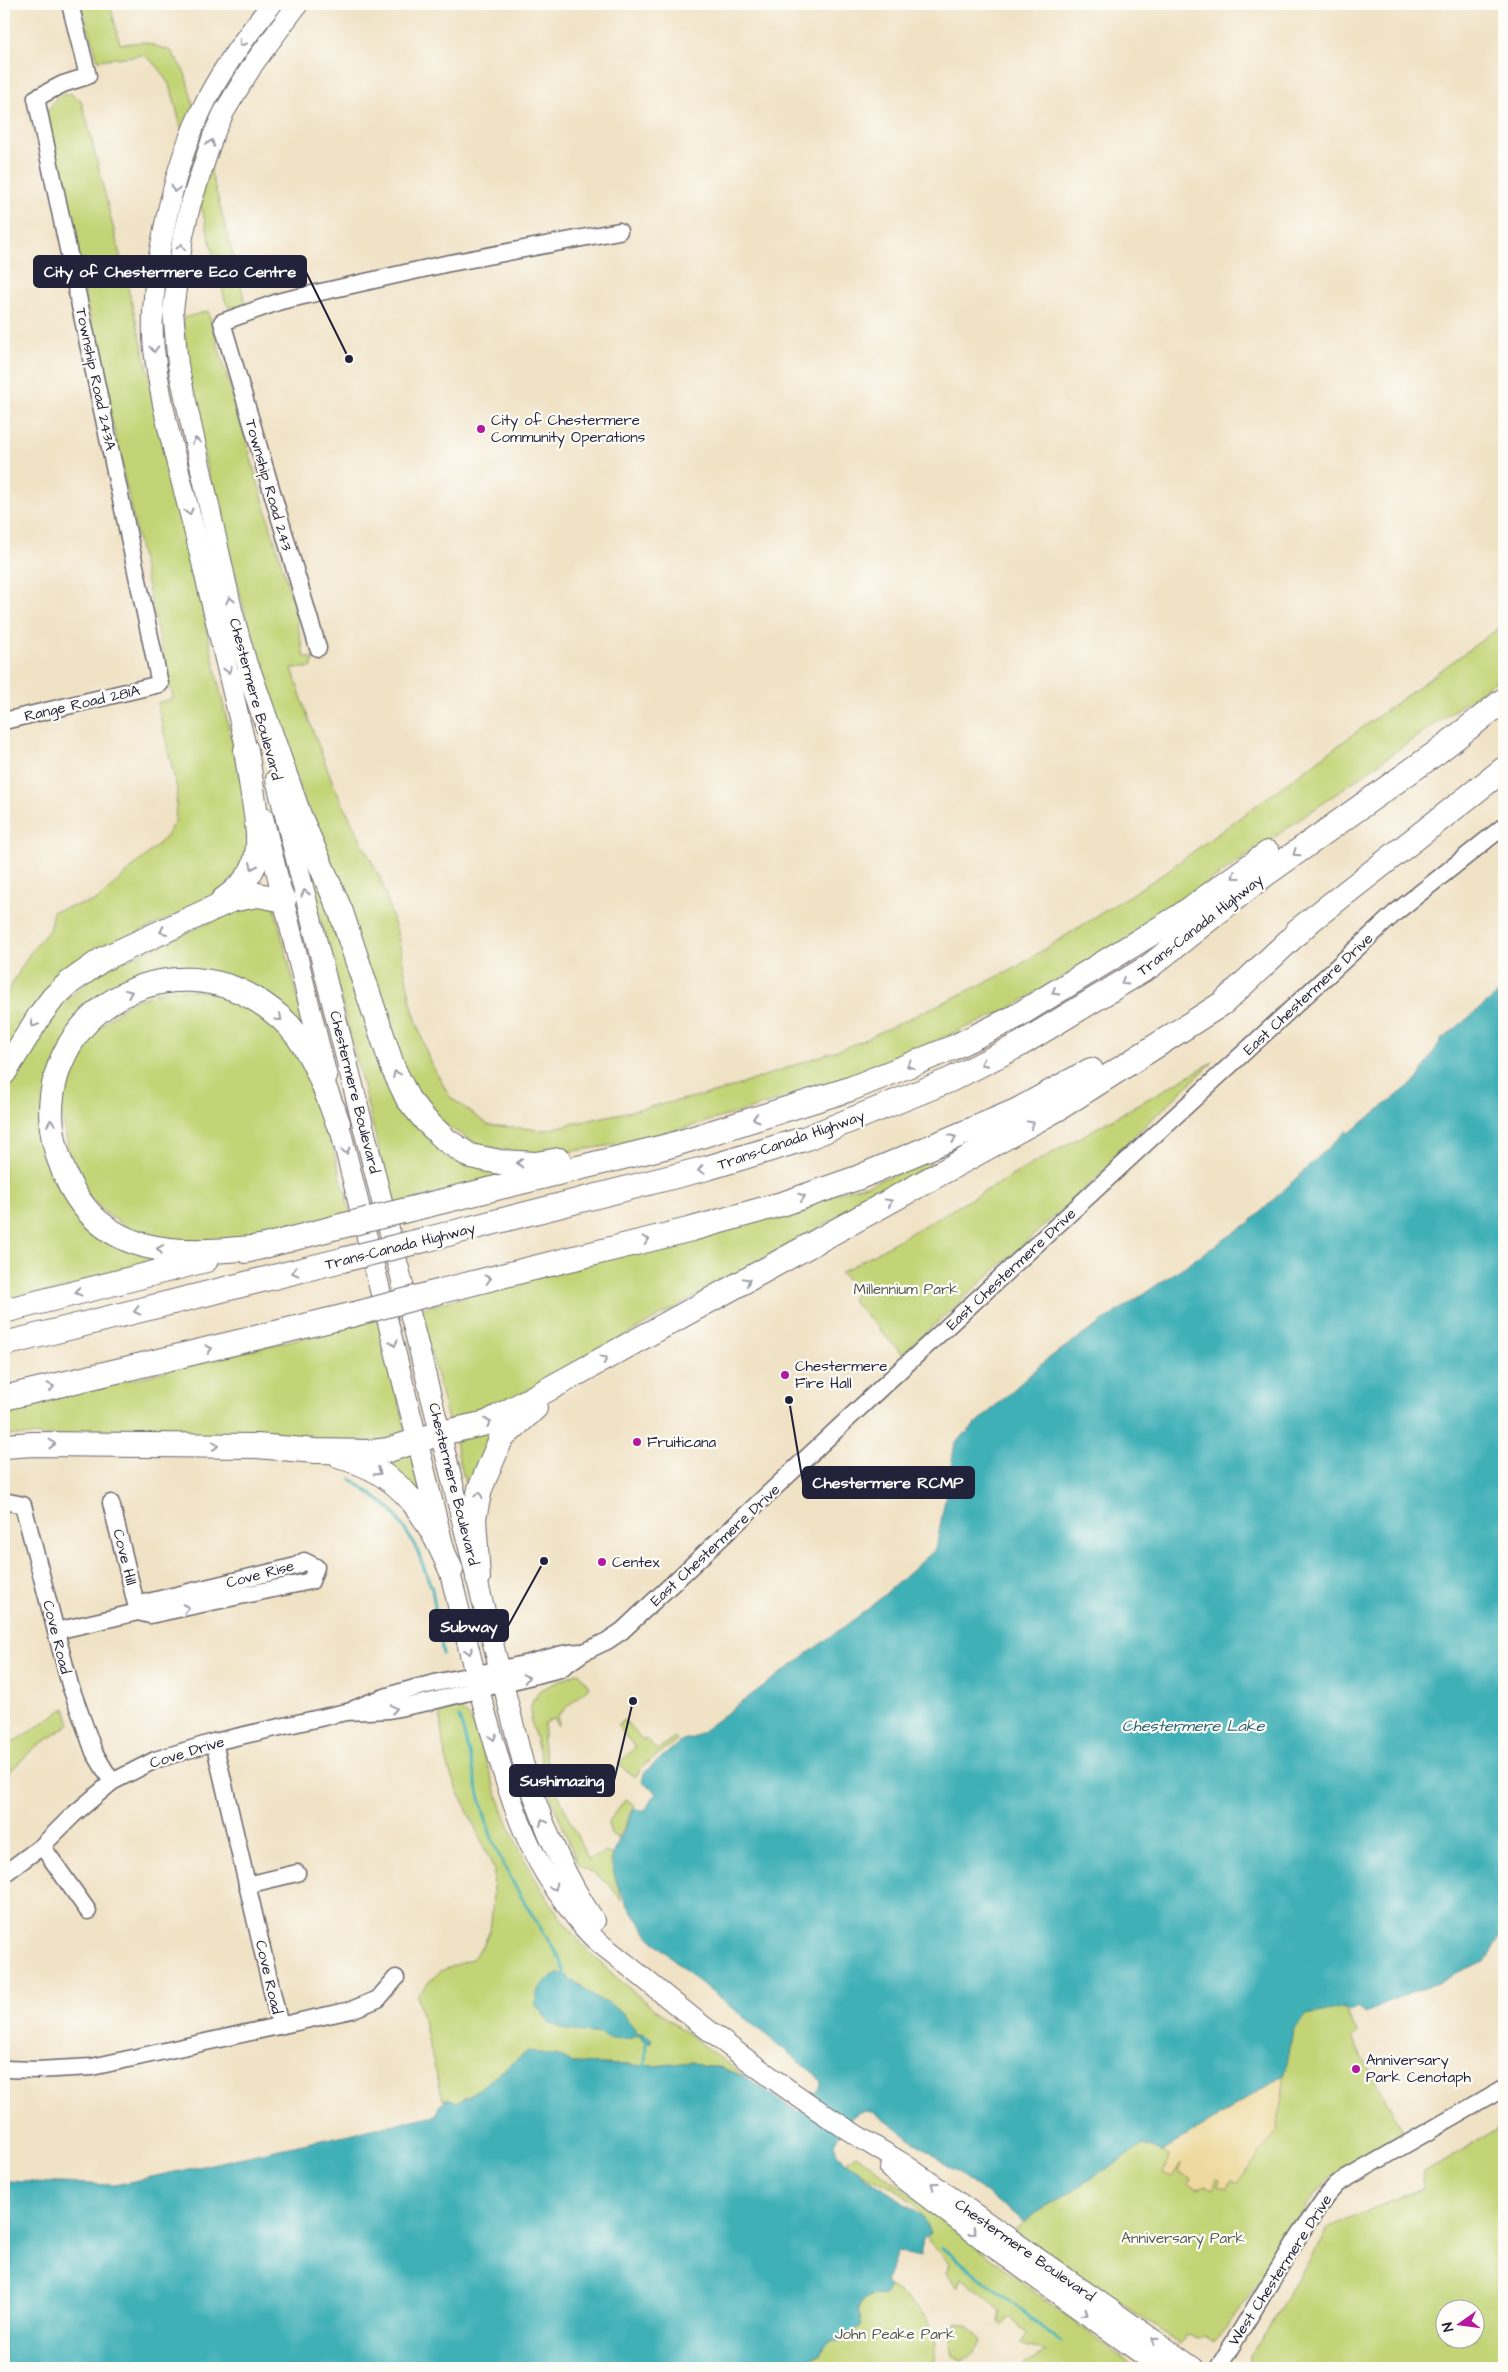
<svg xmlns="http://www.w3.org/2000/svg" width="1508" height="2372" font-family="'Architects Daughter',sans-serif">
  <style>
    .green { fill: #c3d476; stroke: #727b58; fill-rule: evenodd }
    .sand { fill: #eeda9e; stroke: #887e6c }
    .water { fill: #3fb0b7; stroke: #306979 }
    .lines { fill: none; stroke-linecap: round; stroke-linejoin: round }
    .stream { stroke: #3fb0b7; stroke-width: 3 }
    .minor-casing { stroke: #6a656b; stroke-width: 19 }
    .major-casing { stroke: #6a656b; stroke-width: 22 }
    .highway-casing { stroke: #6a656b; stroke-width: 26 }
    .minor { stroke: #fff; stroke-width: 16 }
    .major { stroke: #fff; stroke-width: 20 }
    .highway { stroke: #fff; stroke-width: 24 }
    .highway-bridge-casing { stroke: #6a656b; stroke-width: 26; stroke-linecap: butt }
    .highway-bridge { stroke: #fff; stroke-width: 24 }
    .oneway { stroke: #9c9ca7 }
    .poi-dot { fill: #b5179e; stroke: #fdfcf7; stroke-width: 2 }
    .labels { text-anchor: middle; stroke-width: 4.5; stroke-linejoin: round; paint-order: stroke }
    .street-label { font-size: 15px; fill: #22223b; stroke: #fdfcf7 }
    .poi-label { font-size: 15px; fill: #22223b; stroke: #fdfcf7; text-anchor: start }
    .park-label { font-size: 15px; fill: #52574d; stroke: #fdfcf7 }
    .water-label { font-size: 16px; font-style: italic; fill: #2f6273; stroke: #fdfcf7 }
    .leader { fill: none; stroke: #22223b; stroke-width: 2 }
    .callout-dot { fill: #22223b; stroke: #fdfcf7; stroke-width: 2 }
    .callout { fill: #22223b; stroke: #22223b; stroke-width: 2 }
    .callout-label { font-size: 16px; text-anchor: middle; font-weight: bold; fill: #fff }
  </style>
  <rect width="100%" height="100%" fill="#fdfcf7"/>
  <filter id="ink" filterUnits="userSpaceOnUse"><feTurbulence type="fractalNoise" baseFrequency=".02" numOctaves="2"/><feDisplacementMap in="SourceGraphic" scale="10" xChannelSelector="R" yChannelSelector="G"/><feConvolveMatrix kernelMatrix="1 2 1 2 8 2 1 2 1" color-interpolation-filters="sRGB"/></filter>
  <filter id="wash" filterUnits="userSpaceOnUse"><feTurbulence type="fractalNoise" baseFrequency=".0096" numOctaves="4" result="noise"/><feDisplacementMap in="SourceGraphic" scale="20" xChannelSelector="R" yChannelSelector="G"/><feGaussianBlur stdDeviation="1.12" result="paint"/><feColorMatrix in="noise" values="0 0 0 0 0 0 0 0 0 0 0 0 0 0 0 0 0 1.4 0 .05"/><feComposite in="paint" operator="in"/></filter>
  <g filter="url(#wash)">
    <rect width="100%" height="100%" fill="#f0e2c5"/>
    <g class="green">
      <path d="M81,4H110L120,44L144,42L171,51L185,73L246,305L229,308L225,300L171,88L159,68L144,55L98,60Z"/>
      <path d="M69,93L81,100L89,129L171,463L221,695L247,805L250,855L220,894L85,958L4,1054V998L30,953L49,930L53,911L96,901L164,839L175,821L177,789L157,703L174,698L169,685L46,114L57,97Z"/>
      <path d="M208,311L293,603L304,656L314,659L311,668H292L307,715L334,786L381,880L398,936L412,1007L429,1060L450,1097L488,1125L544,1130L722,1091L857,1043L1010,971L1160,876L1504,624V675L1289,827L1124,940L1007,1010L832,1085L671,1132L607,1146L540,1156L480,1145L436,1120L405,1078L301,792L260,669L206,464L188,376L183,318Z"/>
      <path d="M312,859L393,1094L493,1169L507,1175L393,1205L306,861Z"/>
      <path d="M258,901L274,906L304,1022L303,1033L256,990L111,993L42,1112L46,1152L59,1182L164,1264L4,1303V1089L46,1018L99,972Z"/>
      <path d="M171,990L217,992L273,1023L296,1050L322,1107L351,1215L244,1238L208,1241L163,1240L131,1230L104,1212L84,1190L71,1163L60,1106L69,1069L81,1043L129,1002Z"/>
      <path d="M1213,1062L1118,1151L1114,1162L902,1354L851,1299L859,1288L840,1273Z"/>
      <path d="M926,1162H931L932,1164L476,1419L448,1420L420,1309L873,1183Z"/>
      <path d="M378,1319L407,1434L395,1442L4,1435V1411Z"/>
      <path d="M500,1425L468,1495L455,1442Z"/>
      <path d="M411,1452L423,1501L378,1458Z"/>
      <path d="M579,1672L589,1687L557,1716L559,1724L557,1725L554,1718L544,1724C545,1731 542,1736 543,1742C549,1783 572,1823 588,1860L605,1852L613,1855L611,1861L622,1901L607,1882L578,1865L552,1800L531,1721L530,1711L533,1699H536V1695L540,1690Z"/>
      <path d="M445,1706C458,1707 464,1710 472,1721C486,1759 497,1798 513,1835C531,1877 560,1922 592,1955C639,2001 694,2038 746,2077L719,2067H703L692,2062L654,2066L572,2063L559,2056L528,2051L471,2095L457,2102L448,2098L443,2100L417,1995L440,1971L472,1959L483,1946L490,1930L492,1913L494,1869L450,1773L443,1745L440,1716Z"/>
      <path d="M65,1708L70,1724L32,1750L4,1777V1745L19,1739Z"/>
      <path d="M624,1720L643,1740L646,1739L657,1750L675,1737L677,1740L642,1767L637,1775L634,1777L618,1764L635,1747L618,1727Z"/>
      <path d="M625,1799L635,1805L618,1838L611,1834L608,1823Z"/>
      <path d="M1344,2008L1358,2033L1351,2037L1404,2133L1344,2166L1325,2184L1307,2206L1240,2311L1214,2342L1205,2336L1198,2338L1186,2335L1180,2344L1104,2291L1082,2280L1014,2230L1024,2221L1144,2145L1161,2152L1284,2075L1293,2030L1306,2015Z"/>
      <path d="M1504,2125V2368H1250V2355L1259,2344L1327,2229L1422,2187L1424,2172ZM1446,2310H1476V2340H1446Z"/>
      <path d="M856,2155L886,2176L1037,2294L1136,2368H1019L1046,2352L1020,2344L1028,2333L1009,2317L1001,2325L999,2323L1001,2311L961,2277L958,2288L946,2272L949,2263L927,2238L930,2234C926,2225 922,2214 915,2206C897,2185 868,2180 846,2163Z"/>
      <path d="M889,2287C912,2301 933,2316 936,2346C936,2353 936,2362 932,2368H787L821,2355C823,2343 830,2338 841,2342L861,2325L858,2309C863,2298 871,2293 884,2296Z"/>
      <path d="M959,2323L967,2325L981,2340C978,2352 972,2356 961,2360L953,2356L949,2336L953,2325Z"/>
    </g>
    <path class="sand" d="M1285,2075L1277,2131L1237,2184L1230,2182L1227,2188L1219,2185L1220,2179L1217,2178L1213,2188L1205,2185L1197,2189L1189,2185L1191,2179L1179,2174L1182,2163L1172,2178L1163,2174L1169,2156L1161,2152Z"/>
    <g class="water">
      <path d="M1504,989V1929L1485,1962L1365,2013L1359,2007L1348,2012L1344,2008L1306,2015L1293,2030L1285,2075L1161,2152L1144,2145L1024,2221L875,2113C853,2105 845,2127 834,2143L837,2153L846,2163L922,2216L930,2234L923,2239L920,2257L897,2252L885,2284L889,2287L884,2296C871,2293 863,2298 858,2309L862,2325L841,2342C830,2338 823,2343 821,2354L787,2368H4V2181L115,2185L436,2115L439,2106L448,2098L457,2102L471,2095L528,2051L559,2056L572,2063L654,2066L692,2062L704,2067H719L746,2077L798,2112L820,2088L821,2082L816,2075L688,1973L650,1937L628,1906L617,1884L611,1861L619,1839L635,1808L644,1812L656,1793L642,1782L644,1773L682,1740L693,1738L868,1609L936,1549L955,1443L1046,1360L1250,1222L1346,1131L1349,1133L1417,1080L1441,1040Z"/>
      <path d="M559,1973L568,1976L571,1981C585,1984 593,2002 608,2002L624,2015L638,2033L645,2034L652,2040L651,2043H646L638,2035L629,2039L608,2038L600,2034L566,2030L550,2023L535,2004C537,1987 544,1981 559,1973Z"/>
    </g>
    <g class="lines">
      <g class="stream">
        <path d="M351,1479L392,1510L416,1547L432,1589L443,1654"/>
        <path d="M459,1717C472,1758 478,1801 493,1841C510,1883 537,1922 561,1960L564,1975"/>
        <path d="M645,2066L646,2043"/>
        <path d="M942,2247L1061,2342"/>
      </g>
    </g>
  </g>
  <g filter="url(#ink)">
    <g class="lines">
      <g class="minor-casing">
        <g id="minor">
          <path d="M318,648L222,322L281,301L445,264L619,231"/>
          <path d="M4,721L160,684L36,98L63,84L88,76L70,4"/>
          <path d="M4,1501L23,1505L70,1685L94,1752L112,1782"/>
          <path d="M111,1503L138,1612"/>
          <path d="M56,1631L138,1612L150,1615L311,1581L316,1567L304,1561L296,1566L144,1603L138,1612"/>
          <path d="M354,1709C407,1685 468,1677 524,1664C544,1660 564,1651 584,1652"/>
          <path d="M214,1742L280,2026"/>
          <path d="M42,1846L88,1911"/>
          <path d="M4,1874L42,1846L73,1815L112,1782L155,1760L214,1742L346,1712L389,1710L429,1702L560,1669L584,1652L607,1641L622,1631L883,1386L1395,913L1504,826"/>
          <path d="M247,1885L297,1873"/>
          <path d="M4,2069L37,2070L92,2067L351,2010L378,1999L396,1978"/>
          <path d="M1218,2368L1300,2234L1327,2195L1337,2184L1504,2088"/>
        </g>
      </g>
      <g class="major-casing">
        <g id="major">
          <path d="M253,686L232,610L178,365L173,311L183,236L190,206L213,136L224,112L254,63L298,4"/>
          <path d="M250,764C232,690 215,616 197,542C182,481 163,419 155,357C145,293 172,170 201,111C219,72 245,37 272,4"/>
          <path d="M276,779L523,1763C540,1818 562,1873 595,1921"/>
          <path d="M263,817L327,1077"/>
          <path d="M335,1108L479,1690C499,1757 515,1832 556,1890C569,1909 584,1931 602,1945C619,1958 635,1971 652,1985C731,2050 815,2113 904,2164L1194,2368"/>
          <path d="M890,2169L994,2248L1161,2368"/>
        </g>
      </g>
      <g class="highway-casing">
        <g id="highway">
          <path d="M249,672L299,815L341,912L393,1068L408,1099L426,1121L446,1140L470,1156L500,1162L536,1164L559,1160"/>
          <path d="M223,900C262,873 261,850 255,808C252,788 249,769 246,750"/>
          <path d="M1297,931L1504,769"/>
          <path d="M4,1073L40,1015L53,998L69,983L103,959L231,900L258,895L284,900"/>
          <path d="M419,1207L672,1145L850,1089L952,1048L1015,1017L1180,916L1268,853"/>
          <path d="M428,1239L707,1168L804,1139L950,1080L1019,1045L1150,966L1259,879L1436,753L1504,700"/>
          <path d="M261,1247C181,1255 101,1261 64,1172C4,1032 167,917 281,1018C311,1044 324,1087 338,1123"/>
          <path d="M246,1251L337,1227"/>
          <path d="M441,1291L692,1229L785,1203L857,1178L1016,1111L1091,1070"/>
          <path d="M4,1311L206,1260"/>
          <path d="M4,1344L342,1260"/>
          <path d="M4,1398L355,1314"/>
          <path d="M4,1446L34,1444L257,1446L315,1451L371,1452L388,1450L441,1433L487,1423L1059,1108L1223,1003L1309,922"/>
          <path d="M341,1457C404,1473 427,1516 451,1570"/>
          <path d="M478,1578L474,1518L480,1489L501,1439L535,1408"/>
        </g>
      </g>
      <use href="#minor" class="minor"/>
      <use href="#major" class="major"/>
      <use href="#highway" class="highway"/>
      <g class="highway-bridge-casing">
        <g id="highway-bridge">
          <path d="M337,1227L419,1207"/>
          <path d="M342,1260L428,1239"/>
          <path d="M355,1314L441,1291"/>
        </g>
      </g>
      <use href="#highway-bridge" class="highway-bridge"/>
    </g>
    <defs><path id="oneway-chevron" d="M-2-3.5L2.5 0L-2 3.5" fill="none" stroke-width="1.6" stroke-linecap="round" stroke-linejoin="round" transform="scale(1.25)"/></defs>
    <g class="oneway">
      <use href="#oneway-chevron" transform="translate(242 43) rotate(125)"/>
      <use href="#oneway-chevron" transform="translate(211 143) rotate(-70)"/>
      <use href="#oneway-chevron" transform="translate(175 189) rotate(106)"/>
      <use href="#oneway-chevron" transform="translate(181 247) rotate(-80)"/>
      <use href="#oneway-chevron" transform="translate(154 349) rotate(88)"/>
      <use href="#oneway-chevron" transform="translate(196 441) rotate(-102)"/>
      <use href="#oneway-chevron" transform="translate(189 512) rotate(76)"/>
      <use href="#oneway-chevron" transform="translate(230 600) rotate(-102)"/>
      <use href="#oneway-chevron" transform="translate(228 670) rotate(77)"/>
      <use href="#oneway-chevron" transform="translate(1296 853) rotate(145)"/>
      <use href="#oneway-chevron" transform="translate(253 866) rotate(114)"/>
      <use href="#oneway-chevron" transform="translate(1235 876) rotate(144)"/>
      <use href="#oneway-chevron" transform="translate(305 893) rotate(-104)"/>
      <use href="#oneway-chevron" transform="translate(163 931) rotate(155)"/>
      <use href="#oneway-chevron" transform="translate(1124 982) rotate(149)"/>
      <use href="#oneway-chevron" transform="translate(1055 992) rotate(149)"/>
      <use href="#oneway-chevron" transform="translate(129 993) rotate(-22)"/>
      <use href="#oneway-chevron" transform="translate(279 1018) rotate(42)"/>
      <use href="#oneway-chevron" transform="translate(34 1024) rotate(123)"/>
      <use href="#oneway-chevron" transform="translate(984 1063) rotate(153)"/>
      <use href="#oneway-chevron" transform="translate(910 1065) rotate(158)"/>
      <use href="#oneway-chevron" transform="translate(396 1074) rotate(-116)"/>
      <use href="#oneway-chevron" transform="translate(756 1118) rotate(163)"/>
      <use href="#oneway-chevron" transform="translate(51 1123) rotate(-96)"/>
      <use href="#oneway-chevron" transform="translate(1031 1124) rotate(-29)"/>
      <use href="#oneway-chevron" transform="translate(953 1138) rotate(-23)"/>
      <use href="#oneway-chevron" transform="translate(346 1151) rotate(76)"/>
      <use href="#oneway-chevron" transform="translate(520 1163) rotate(-178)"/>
      <use href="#oneway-chevron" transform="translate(701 1170) rotate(165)"/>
      <use href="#oneway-chevron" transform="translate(802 1197) rotate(-18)"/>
      <use href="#oneway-chevron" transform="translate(889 1202) rotate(-29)"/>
      <use href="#oneway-chevron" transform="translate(646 1240) rotate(-14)"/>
      <use href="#oneway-chevron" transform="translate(160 1249) rotate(-170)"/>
      <use href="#oneway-chevron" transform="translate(295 1272) rotate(166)"/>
      <use href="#oneway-chevron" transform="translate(488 1279) rotate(-14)"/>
      <use href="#oneway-chevron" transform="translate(747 1281) rotate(-29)"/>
      <use href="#oneway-chevron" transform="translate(78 1292) rotate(166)"/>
      <use href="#oneway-chevron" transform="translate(137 1311) rotate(166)"/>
      <use href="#oneway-chevron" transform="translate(394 1343) rotate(76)"/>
      <use href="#oneway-chevron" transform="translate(209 1349) rotate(-14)"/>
      <use href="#oneway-chevron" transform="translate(604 1359) rotate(-29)"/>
      <use href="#oneway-chevron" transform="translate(51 1387) rotate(-13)"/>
      <use href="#oneway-chevron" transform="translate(488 1422) rotate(-21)"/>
      <use href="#oneway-chevron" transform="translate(52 1444) rotate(1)"/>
      <use href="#oneway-chevron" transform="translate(215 1446) rotate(1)"/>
      <use href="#oneway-chevron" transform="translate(378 1472) rotate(32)"/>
      <use href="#oneway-chevron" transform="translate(479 1495) rotate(-77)"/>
      <use href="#oneway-chevron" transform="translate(186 1608) rotate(-12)"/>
      <use href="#oneway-chevron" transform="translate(469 1651) rotate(75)"/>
      <use href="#oneway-chevron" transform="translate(526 1678) rotate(-15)"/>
      <use href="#oneway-chevron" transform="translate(394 1709) rotate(-10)"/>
      <use href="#oneway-chevron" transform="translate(493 1737) rotate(75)"/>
      <use href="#oneway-chevron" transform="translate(543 1822) rotate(-113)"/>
      <use href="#oneway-chevron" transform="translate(554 1887) rotate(57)"/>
      <use href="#oneway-chevron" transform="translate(934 2185) rotate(-144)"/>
      <use href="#oneway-chevron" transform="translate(973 2232) rotate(36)"/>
      <use href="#oneway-chevron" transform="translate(1085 2313) rotate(36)"/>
      <use href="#oneway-chevron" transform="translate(1154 2340) rotate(-145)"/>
    </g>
  </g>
  <g class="poi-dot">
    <circle cx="481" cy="429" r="5"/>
    <circle cx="785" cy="1375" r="5"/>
    <circle cx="637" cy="1442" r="5"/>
    <circle cx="602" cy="1562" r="5"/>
    <circle cx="1356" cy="2069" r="5"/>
  </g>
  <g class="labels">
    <g class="street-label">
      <text transform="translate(96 379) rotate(78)" y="5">Township Road 243A</text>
      <text transform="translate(269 485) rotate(74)" y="5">Township Road 243</text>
      <text transform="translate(256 699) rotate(75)" y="5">Chestermere Boulevard</text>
      <text transform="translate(82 703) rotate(-13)" y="5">Range Road 281A</text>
      <text transform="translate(1200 925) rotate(-38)" y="5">Trans-Canada Highway</text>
      <text transform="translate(1308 994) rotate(-43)" y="5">East Chestermere Drive</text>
      <text transform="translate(355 1092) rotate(76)" y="5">Chestermere Boulevard</text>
      <text transform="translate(791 1140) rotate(-19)" y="5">Trans-Canada Highway</text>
      <text transform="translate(400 1246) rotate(-14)" y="5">Trans-Canada Highway</text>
      <text transform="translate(1011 1269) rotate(-43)" y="5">East Chestermere Drive</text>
      <text transform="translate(454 1484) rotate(76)" y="5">Chestermere Boulevard</text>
      <text transform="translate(715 1545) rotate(-43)" y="5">East Chestermere Drive</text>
      <text transform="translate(125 1557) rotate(76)" y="5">Cove Hill</text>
      <text transform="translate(260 1574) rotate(-15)" y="5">Cove Rise</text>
      <text transform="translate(57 1637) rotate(76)" y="5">Cove Road</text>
      <text transform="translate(187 1752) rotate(-17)" y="5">Cove Drive</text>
      <text transform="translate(269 1977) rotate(77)" y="5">Cove Road</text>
      <text transform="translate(1025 2250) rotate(35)" y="5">Chestermere Boulevard</text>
      <text transform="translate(1280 2270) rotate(-57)" y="5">West Chestermere Drive</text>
    </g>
    <g class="poi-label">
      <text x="491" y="425">City of Chestermere<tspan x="491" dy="17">Community Operations</tspan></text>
      <text x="795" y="1371">Chestermere<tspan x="795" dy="17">Fire Hall</tspan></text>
      <text x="647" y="1447">Fruiticana</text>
      <text x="612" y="1567">Centex</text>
      <text x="1366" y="2065">Anniversary<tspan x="1366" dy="17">Park Cenotaph</tspan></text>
    </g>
    <g class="park-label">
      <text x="906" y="1294">Millennium Park</text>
      <text x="1183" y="2243">Anniversary Park</text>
      <text x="895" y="2339">John Peake Park</text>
    </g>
    <g class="water-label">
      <text x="1193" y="1731">Chestermere Lake</text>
    </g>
  </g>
  <path class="leader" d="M349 359L306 272M789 1400L803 1483M544 1561L508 1626M633 1701L614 1781"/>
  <g class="callout-dot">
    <circle cx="349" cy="359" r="5"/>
    <circle cx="789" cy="1400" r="5"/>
    <circle cx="544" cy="1561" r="5"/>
    <circle cx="633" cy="1701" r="5"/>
  </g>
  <g class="callout">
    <rect x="34" y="256" width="272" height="31" rx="5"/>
    <rect x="803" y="1467" width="171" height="31" rx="5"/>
    <rect x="430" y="1610" width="78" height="31" rx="5"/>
    <rect x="510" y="1765" width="104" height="31" rx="5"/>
  </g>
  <g class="callout-label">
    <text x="170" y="277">City of Chestermere Eco Centre</text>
    <text x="888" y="1488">Chestermere RCMP</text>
    <text x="469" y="1632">Subway</text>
    <text x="562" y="1786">Sushimazing</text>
  </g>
  <rect width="1508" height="2372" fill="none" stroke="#fdfcf7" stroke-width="20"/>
  <g transform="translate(1460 2324) rotate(256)"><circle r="24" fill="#fdfcf7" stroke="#a5a5ac"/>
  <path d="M0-4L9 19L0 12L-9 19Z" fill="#b5179e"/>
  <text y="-8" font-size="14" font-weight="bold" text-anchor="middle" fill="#22223b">N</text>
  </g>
</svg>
